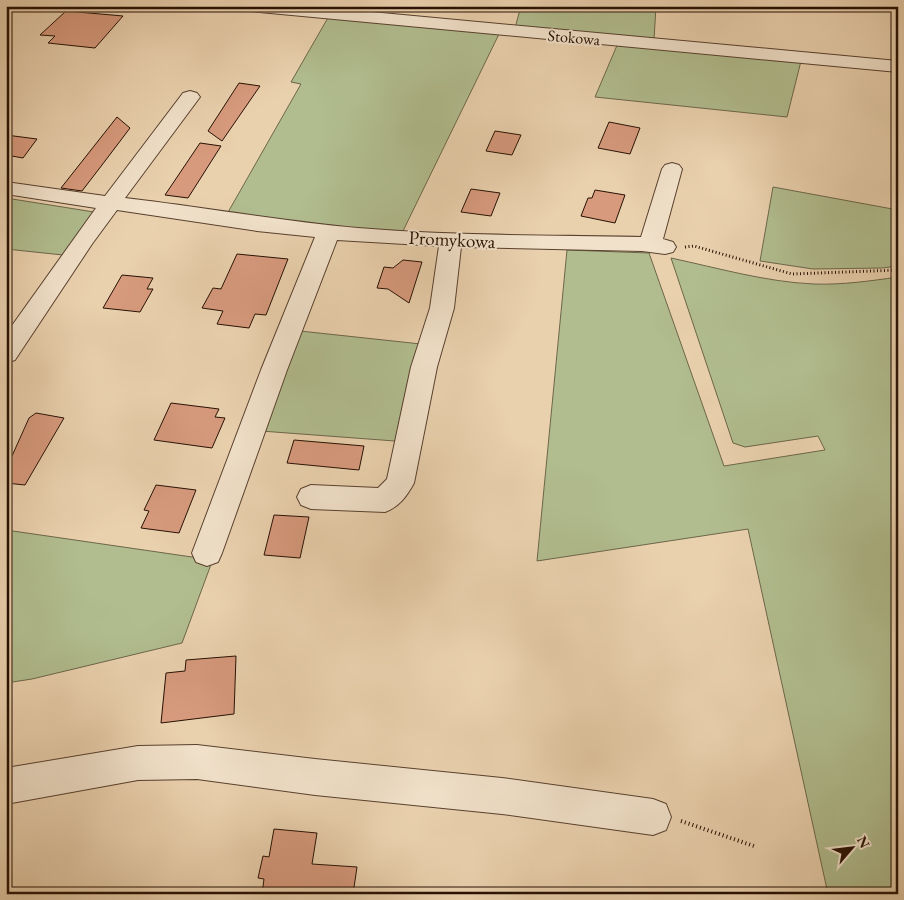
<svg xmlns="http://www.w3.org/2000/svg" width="904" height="900" font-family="'EB Garamond',serif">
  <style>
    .green { fill: #b1bd8f; stroke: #6c6649 }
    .building { fill: #d79a7d; stroke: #271003 }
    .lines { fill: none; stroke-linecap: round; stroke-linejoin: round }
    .minor-casing { stroke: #58402e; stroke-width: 2 }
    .path-far1 { stroke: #271003; stroke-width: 3; stroke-dasharray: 1 2.5; stroke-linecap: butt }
    .path { stroke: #271003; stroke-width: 4; stroke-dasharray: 1 3; stroke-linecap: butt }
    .minor { fill: #f1e1ca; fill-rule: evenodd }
    .labels { text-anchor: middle; stroke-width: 4; stroke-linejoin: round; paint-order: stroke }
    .far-street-label { font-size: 16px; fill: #271003; stroke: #f1e1ca }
    .street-label { font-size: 19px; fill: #271003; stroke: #f1e1ca }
  </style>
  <rect width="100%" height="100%" fill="#ead1ae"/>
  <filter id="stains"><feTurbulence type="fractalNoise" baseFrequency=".004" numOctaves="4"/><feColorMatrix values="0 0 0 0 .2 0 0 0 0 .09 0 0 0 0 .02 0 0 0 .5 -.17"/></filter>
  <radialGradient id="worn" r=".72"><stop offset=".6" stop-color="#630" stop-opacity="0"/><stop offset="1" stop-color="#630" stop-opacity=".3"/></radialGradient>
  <g class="green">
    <path d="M521,6H656L654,40L515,28Z"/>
    <path d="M329,16L500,32L402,233L227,214L301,84L291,82Z"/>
    <path d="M618,43L801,61L787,117L595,97Z"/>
    <path d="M773,187L898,210V266L882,268L813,269L760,261Z"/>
    <path d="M6,198L94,212L63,255L6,249Z"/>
    <path d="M567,250L649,253L724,466L825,450L818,436L745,447L733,443L671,258C718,268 766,282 814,284C842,285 870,281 898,277V894H828L748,529L537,561Z"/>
    <path d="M300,331L421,344L395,441L261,431Z"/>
    <path d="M6,530L192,557L213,559L182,643L32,679L6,683Z"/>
  </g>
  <g class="building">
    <path d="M66,11L123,16L95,48L48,43L55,36L40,35Z"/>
    <path d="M239,83L260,86L222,141L208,131Z"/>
    <path d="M117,117L130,128L102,165L82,191L61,188Z"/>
    <path d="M609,122L640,128L630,154L598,148Z"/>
    <path d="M495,131L521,135L512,155L486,151Z"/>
    <path d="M6,135L37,139L23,158L6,155Z"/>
    <path d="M200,143L221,146L188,198L165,195Z"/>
    <path d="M471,189L500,193L491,216L461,212Z"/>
    <path d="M595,190L625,195L615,223L581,216L588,198H592Z"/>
    <path d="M237,254L288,259L266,315L255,314L249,328L217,324L223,311L202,308L213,288L221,289Z"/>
    <path d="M403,260L422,262L409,303L388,289L377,288L384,267L393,268Z"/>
    <path d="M122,275L153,278L147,289H153L140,312L103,308Z"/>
    <path d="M171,403L219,409L215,417L225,418L212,448L154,440Z"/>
    <path d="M36,413L64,418L25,485L6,483V455L12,456L29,418Z"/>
    <path d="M294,440L364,446L359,470L287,463Z"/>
    <path d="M156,485L196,490L179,533L141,528L149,511L144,510Z"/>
    <path d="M274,515L309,517L300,558L264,555Z"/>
    <path d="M236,656L234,714L161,723L166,673L185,671L186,660Z"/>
    <path d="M274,829L317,833L312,864L357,867L353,894H262L264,879L258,878L263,856L269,857Z"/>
  </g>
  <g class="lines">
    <g class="minor-casing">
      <g id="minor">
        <path d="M242,6H307L898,61V72L250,11L244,10Z"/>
        <path d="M190,91L197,93L200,97L125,198C203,207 280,221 358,228C452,236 547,235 641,237L662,169L665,165L672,163L679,165L682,169L663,239L673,242L676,247L673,252L665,254L642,251L461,247L454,308L437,367L414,483C407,496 399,507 385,512L311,509L301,505L297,497L301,489L311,485L378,488L387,479L411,367L430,308L439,246L337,240L287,370L222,553L218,562L207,566L196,562L192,553L261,370L315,237L257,231L117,210L92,244L15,360L6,363V334L96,208L6,194V182L105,196L183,93Z"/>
        <path d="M197,745L315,759L502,778L653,799L666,804L671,817L666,830L653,835L502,814L315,795L197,779L138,780L6,804V768L138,746Z"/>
      </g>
    </g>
    <path class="path-far1" d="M685,247L694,246L792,274L898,270"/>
    <path class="path" d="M681,821L754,846"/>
    <use href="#minor" class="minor"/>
  </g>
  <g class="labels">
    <g class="far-street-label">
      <text transform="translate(574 37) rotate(5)" y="6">Stokowa</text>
    </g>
    <g class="street-label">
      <text transform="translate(452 239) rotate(3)" y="7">Promykowa</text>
    </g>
  </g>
  <rect width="904" height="900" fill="none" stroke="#ead1ae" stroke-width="25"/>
  <rect x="8" y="8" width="889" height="885" fill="none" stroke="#271003" stroke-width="2.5"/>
  <rect x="12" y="12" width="879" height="875" fill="none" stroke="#271003"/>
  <g transform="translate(852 848) rotate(62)" stroke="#f1e1ca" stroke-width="4" paint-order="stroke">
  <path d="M0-4L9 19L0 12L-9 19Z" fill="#271003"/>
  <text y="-8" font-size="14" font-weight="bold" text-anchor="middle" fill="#271003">N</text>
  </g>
  <rect width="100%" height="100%" filter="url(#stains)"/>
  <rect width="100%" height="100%" fill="url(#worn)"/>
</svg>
